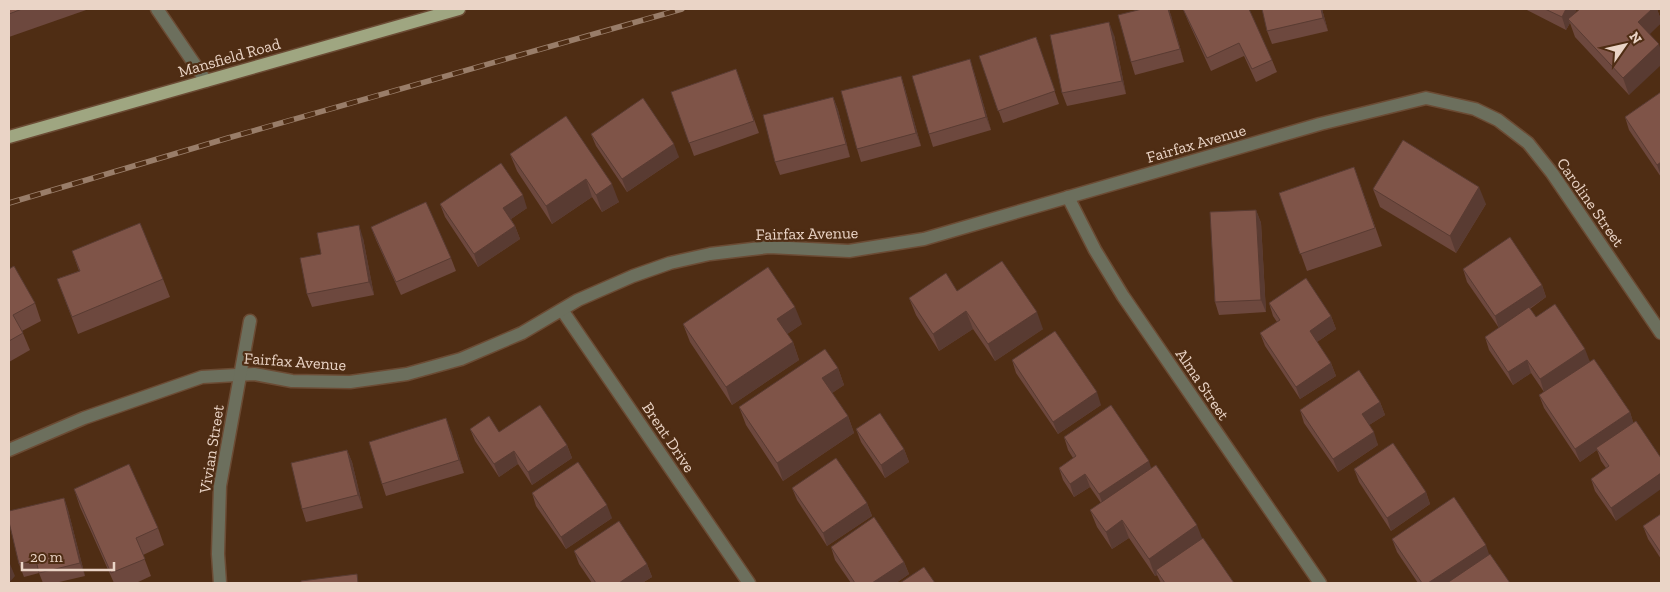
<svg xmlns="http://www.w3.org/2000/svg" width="1670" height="592" font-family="'Zilla Slab',serif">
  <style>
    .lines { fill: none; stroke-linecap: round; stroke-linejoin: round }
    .minor-casing { stroke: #6b4b34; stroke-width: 15 }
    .major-casing { stroke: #6b4b34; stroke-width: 15 }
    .minor { stroke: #6c6f5d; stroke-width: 12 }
    .major { stroke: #9fa681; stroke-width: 12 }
    .rail-casing { stroke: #997d69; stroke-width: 5.5 }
    .rail { stroke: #4f2d14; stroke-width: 4; stroke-dasharray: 11; stroke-linecap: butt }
    .wall { fill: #6d483e }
    .shaded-wall { fill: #593b32 }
    .building { fill: #7f5448; stroke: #593b32 }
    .labels { text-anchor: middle; stroke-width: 4.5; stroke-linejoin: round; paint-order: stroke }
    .street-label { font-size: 16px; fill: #ead4c6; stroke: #4f2d14 }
  </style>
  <rect width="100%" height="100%" fill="#4f2d14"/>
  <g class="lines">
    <g class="minor-casing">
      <g id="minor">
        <path d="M157,9L206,81"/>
        <path d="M1068,197L1095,250L1123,296L1320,583"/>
        <path d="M562,310L749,583"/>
        <path d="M9,450L84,418L202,377L254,374L292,381L350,382L407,374L461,359L522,333L578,300L633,276L670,263L710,254L769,247L849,251L924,239L1320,124L1426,98L1475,109L1498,120L1528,143L1552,173L1661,333"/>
        <path d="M220,583L218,554L220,486L250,321"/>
      </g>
    </g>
    <g class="major-casing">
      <path id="major" d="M9,137L459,9"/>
    </g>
    <use href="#minor" class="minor"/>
    <use href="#major" class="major"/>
    <g class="rail-casing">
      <path id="rail" d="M9,203L228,138L682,9"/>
    </g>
    <use href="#rail" class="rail"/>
  </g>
  <g class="wall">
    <path d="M9,9H89L9,37Z"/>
    <path d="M1142,9H1169L1184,62L1135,75L1131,62Z"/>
    <path d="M1183,9L1272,60L1277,72L1256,82L1244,56L1211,71L1188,21Z"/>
    <path d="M1322,9L1328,31L1272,44L1267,31Z"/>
    <path d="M1525,9H1577L1574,14L1657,9L1661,20V23L1649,34L1629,95L1575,37L1570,23L1566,30Z"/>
    <path d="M1114,35L1126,94L1067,106L1062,93Z"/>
    <path d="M1036,37L1059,104L1003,123L979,56Z"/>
    <path d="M736,69L759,133L694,156L671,92Z"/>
    <path d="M974,72L991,130L933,147L929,134Z"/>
    <path d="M901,76L905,89L921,146L861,162L857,149Z"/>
    <path d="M1661,92V177L1629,130L1625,117Z"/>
    <path d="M833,97L838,110L850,157L780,175L775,162Z"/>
    <path d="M566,116L619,202L602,212L592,197L552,224L517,171L510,154Z"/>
    <path d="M591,134L679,157L627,192L596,146Z"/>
    <path d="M1354,167L1382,246L1307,271L1279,193Z"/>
    <path d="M1373,189L1486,204L1456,253L1380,207Z"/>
    <path d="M440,204L527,208L511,219L515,226L520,239L478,267L445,217Z"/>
    <path d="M1256,210L1261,223L1266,312L1219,315L1215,302Z"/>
    <path d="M371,227L451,258L456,271L401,295L376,240Z"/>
    <path d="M363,238L374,295L312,307L307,294L321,254Z"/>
    <path d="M72,251L163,279L170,297L78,334L57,279L79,271Z"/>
    <path d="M9,269L35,303L41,321L22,331L30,350L9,362Z"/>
    <path d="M1463,269L1542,285L1546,297L1530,309L1536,317L1590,362L1630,412L1633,422L1616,521L1595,491L1591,479L1606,468L1601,461L1597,450L1580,462L1544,408L1539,395L1544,392L1531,373L1513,385L1489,350L1485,337L1499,328L1467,282Z"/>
    <path d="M957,291L1043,329L995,361L973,329L939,351L916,315L909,298Z"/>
    <path d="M1269,303L1331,316L1336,329L1317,342L1331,363L1336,376L1300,399L1265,346L1260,333L1277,322L1273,316Z"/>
    <path d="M683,324H802L787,334L793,342L799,360L732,405L690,342Z"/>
    <path d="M1012,360L1101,405L1058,434L1016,373Z"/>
    <path d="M838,368L844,385L832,393L848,416L854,433L783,481L746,425L739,407Z"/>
    <path d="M1380,402L1385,415L1369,425L1378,445L1338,472L1304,423L1300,410Z"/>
    <path d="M470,429L499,432L567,445L572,458L532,485L518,464L499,477L475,441Z"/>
    <path d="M856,429L904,449L909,462L885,478L861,442Z"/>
    <path d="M451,431L464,473L386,496L382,484Z"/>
    <path d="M1064,437L1151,468L1234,583H1161L1157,575L1155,576L1129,538L1112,549L1097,527L1090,510L1101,503L1090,487L1074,497L1063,480L1059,468L1073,458L1068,450Z"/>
    <path d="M347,450L352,462L363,508L306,522L302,509Z"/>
    <path d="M1354,469L1426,492L1430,504L1391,531L1359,482Z"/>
    <path d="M792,488L867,503L872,516L827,546L797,500Z"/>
    <path d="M74,489L158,528L164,545L143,555L151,576L136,583H114L80,507Z"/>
    <path d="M532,493L612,518L566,549L536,506Z"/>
    <path d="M64,498L68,510L85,576L55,583H43L39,573L24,577L19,564Z"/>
    <path d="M1661,514V559L1648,539L1643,526Z"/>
    <path d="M1392,539L1489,555L1510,583H1418L1397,552Z"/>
    <path d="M831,547L904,562L909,574L896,583H851L835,560Z"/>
    <path d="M574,551L647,564L652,577L642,583H592L579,564Z"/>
  </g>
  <g class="shaded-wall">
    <path d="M1168,9L1171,15L1184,62L1180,49Z"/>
    <path d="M1321,9H1322L1328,31L1323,18Z"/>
    <path d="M1566,9H1577L1570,21L1568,19L1570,23L1566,30L1562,17Z"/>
    <path d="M1652,9H1657L1661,20V23L1644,40L1638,22Z"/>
    <path d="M1109,22L1114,35L1126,94L1122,81Z"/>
    <path d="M1659,44L1661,51V65L1629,95L1623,78Z"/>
    <path d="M970,59L974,72L991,130L986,117Z"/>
    <path d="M901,76L905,89L921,146L916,133Z"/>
    <path d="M833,97L838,110L850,157L846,144Z"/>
    <path d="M674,144L679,157L627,192L622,179Z"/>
    <path d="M1661,162V176L1657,165Z"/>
    <path d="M586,179L592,197L552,224L546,206Z"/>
    <path d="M612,184L619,202L602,212L596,195Z"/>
    <path d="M1479,187L1486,204L1456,253L1450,236Z"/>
    <path d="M523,195L527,208L508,221L503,208Z"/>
    <path d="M1256,210L1261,223L1266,312L1261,300Z"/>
    <path d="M359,225L363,238L374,295L369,282Z"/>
    <path d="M515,226L520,239L478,267L474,254Z"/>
    <path d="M1542,285L1546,297L1499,329L1495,316Z"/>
    <path d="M795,307L802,324L783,337L777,319Z"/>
    <path d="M966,311L973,329L939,351L933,334Z"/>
    <path d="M1037,312L1043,329L995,361L988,344Z"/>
    <path d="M1331,316L1336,329L1314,344L1310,331Z"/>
    <path d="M793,342L799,360L732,405L726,387Z"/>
    <path d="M1585,349L1590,362L1544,392L1540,379Z"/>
    <path d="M1527,360L1531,373L1513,385L1508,372Z"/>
    <path d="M1331,363L1336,376L1300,399L1296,387Z"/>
    <path d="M838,368L844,385L829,395L822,378Z"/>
    <path d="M1097,392L1101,405L1058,434L1053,422Z"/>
    <path d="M1380,402L1385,415L1366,427L1362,414Z"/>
    <path d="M1630,412L1634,425L1596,448L1597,450L1580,462L1575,449Z"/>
    <path d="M848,416L854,433L783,481L777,463Z"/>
    <path d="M446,418L451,431L464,473L459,460Z"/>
    <path d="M1374,432L1378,445L1338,472L1333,459Z"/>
    <path d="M567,445L572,458L532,485L528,472Z"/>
    <path d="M904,449L909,462L885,478L881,465Z"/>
    <path d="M347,450L352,462L363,508L358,495Z"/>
    <path d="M514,451L518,464L499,477L494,464Z"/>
    <path d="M1149,461L1153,474L1104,507L1099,494Z"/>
    <path d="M1661,473V489L1616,521L1611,508Z"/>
    <path d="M1085,474L1090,487L1074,497L1070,484Z"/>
    <path d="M1426,492L1430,504L1391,531L1387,518Z"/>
    <path d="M64,498L68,510L85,576L80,563Z"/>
    <path d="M867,503L872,516L827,546L823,533Z"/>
    <path d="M607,505L612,518L566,549L561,537Z"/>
    <path d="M1122,520L1129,538L1112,549L1106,532Z"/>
    <path d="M1197,525L1204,543L1156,570L1157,575L1155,576L1149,559Z"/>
    <path d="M1486,545L1490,557L1452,583H1428Z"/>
    <path d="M904,562L909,574L896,583H872Z"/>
    <path d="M10,564L15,576L9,583V565Z"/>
    <path d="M647,564L652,577L642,583H619Z"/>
  </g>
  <g class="building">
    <path d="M9,9H22L9,14Z"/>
    <path d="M1142,9H1168L1180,49L1131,62L1118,15Z"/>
    <path d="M1183,9H1249L1272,60L1252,69L1239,43L1207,58Z"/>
    <path d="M1262,9H1321L1323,18L1267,31Z"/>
    <path d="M1545,9H1566L1562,17Z"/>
    <path d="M1580,9H1652L1638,22L1659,44L1623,78L1568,19Z"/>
    <path d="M1109,22L1122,81L1062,93L1050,35Z"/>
    <path d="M1036,37L1055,91L998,111L979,56Z"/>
    <path d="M970,59L986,117L929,134L912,76Z"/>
    <path d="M736,69L754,121L689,143L671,92Z"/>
    <path d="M901,76L916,133L857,149L841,91Z"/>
    <path d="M1661,92V162L1657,165L1625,117Z"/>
    <path d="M833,97L846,144L775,162L763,115Z"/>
    <path d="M643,98L674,144L622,179L591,134Z"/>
    <path d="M566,116L612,184L596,195L586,179L546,206L510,154Z"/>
    <path d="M1403,140L1479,187L1450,236L1373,189Z"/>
    <path d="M501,163L523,195L503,208L515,226L474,254L440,204Z"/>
    <path d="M1354,167L1375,228L1300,254L1279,193Z"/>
    <path d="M426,202L451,258L396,282L371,227Z"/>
    <path d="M1256,210L1261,300L1215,302L1210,212Z"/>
    <path d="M140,223L163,279L72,317L57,279L80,271L72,251Z"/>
    <path d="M359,225L369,282L307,294L300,258L321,254L317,233Z"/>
    <path d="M1510,237L1542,285L1495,316L1463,269Z"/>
    <path d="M1002,261L1037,312L988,344L966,311L933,334L909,298L946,273L957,291Z"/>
    <path d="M14,266L35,303L13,315L23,333L9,341V269Z"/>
    <path d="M768,267L795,307L777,319L793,342L726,387L683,324Z"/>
    <path d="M1306,278L1331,316L1310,331L1331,363L1296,387L1260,333L1280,320L1269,303Z"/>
    <path d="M1555,304L1585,349L1540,379L1527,360L1508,372L1485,337L1529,307L1536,317Z"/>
    <path d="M1055,331L1097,392L1053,422L1012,360Z"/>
    <path d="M825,349L838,368L822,378L848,416L777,463L739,407Z"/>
    <path d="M1594,359L1630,412L1575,449L1539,395Z"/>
    <path d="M1359,370L1380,402L1362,414L1374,432L1333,459L1300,410Z"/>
    <path d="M540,405L567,445L528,472L514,451L494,464L470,429L489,416L499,432Z"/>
    <path d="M1111,405L1149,461L1099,494L1085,474L1070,484L1059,468L1076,456L1064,437Z"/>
    <path d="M880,413L904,449L881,465L856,429Z"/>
    <path d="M446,418L459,460L382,484L369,442Z"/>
    <path d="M1636,421L1661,458V473L1611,508L1591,479L1609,466L1596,448Z"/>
    <path d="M1393,443L1426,492L1387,518L1354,469Z"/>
    <path d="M347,450L358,495L302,509L291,463Z"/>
    <path d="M836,458L867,503L823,533L792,488Z"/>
    <path d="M578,462L607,505L561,537L532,493Z"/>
    <path d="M129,464L158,528L136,538L145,559L111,573L74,489Z"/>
    <path d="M1156,465L1197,525L1149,559L1122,520L1106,532L1090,510Z"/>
    <path d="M1454,497L1486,545L1428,583H1422L1392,539Z"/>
    <path d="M64,498L80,563L39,573L36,560L19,564L9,522V511Z"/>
    <path d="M1661,514V553L1643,526Z"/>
    <path d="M874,517L904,562L872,583H855L831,547Z"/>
    <path d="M619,521L647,564L619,583H596L574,551Z"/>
    <path d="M1203,538L1234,583H1165L1156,570Z"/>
    <path d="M1490,554L1510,583H1447Z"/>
    <path d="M924,567L935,583H900Z"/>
    <path d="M357,574L358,583H301V581Z"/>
  </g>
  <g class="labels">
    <g class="street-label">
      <text transform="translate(229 57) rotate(-16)" y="6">Mansfield Road</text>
      <text transform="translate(1196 143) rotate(-16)" y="6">Fairfax Avenue</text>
      <text transform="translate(1591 202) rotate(55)" y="6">Caroline Street</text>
      <text transform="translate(807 233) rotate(-1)" y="6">Fairfax Avenue</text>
      <text transform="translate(295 361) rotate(4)" y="6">Fairfax Avenue</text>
      <text transform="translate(1203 384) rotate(56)" y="6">Alma Street</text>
      <text transform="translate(669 437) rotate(56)" y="6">Brent Drive</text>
      <text transform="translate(211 449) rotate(-81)" y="6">Vivian Street</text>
    </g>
  </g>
  <rect width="1670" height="592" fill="none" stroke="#ead4c6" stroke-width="20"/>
  <g transform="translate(1625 45) rotate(56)" stroke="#4f2d14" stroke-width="4" paint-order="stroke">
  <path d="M0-4L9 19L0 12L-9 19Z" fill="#ead4c6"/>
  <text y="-8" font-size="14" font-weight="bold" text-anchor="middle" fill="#ead4c6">N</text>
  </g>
  <path d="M22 562v8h92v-8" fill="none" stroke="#ead4c6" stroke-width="2.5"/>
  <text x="30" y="562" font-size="15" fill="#ead4c6" stroke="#4f2d14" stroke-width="4" paint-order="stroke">20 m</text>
</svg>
